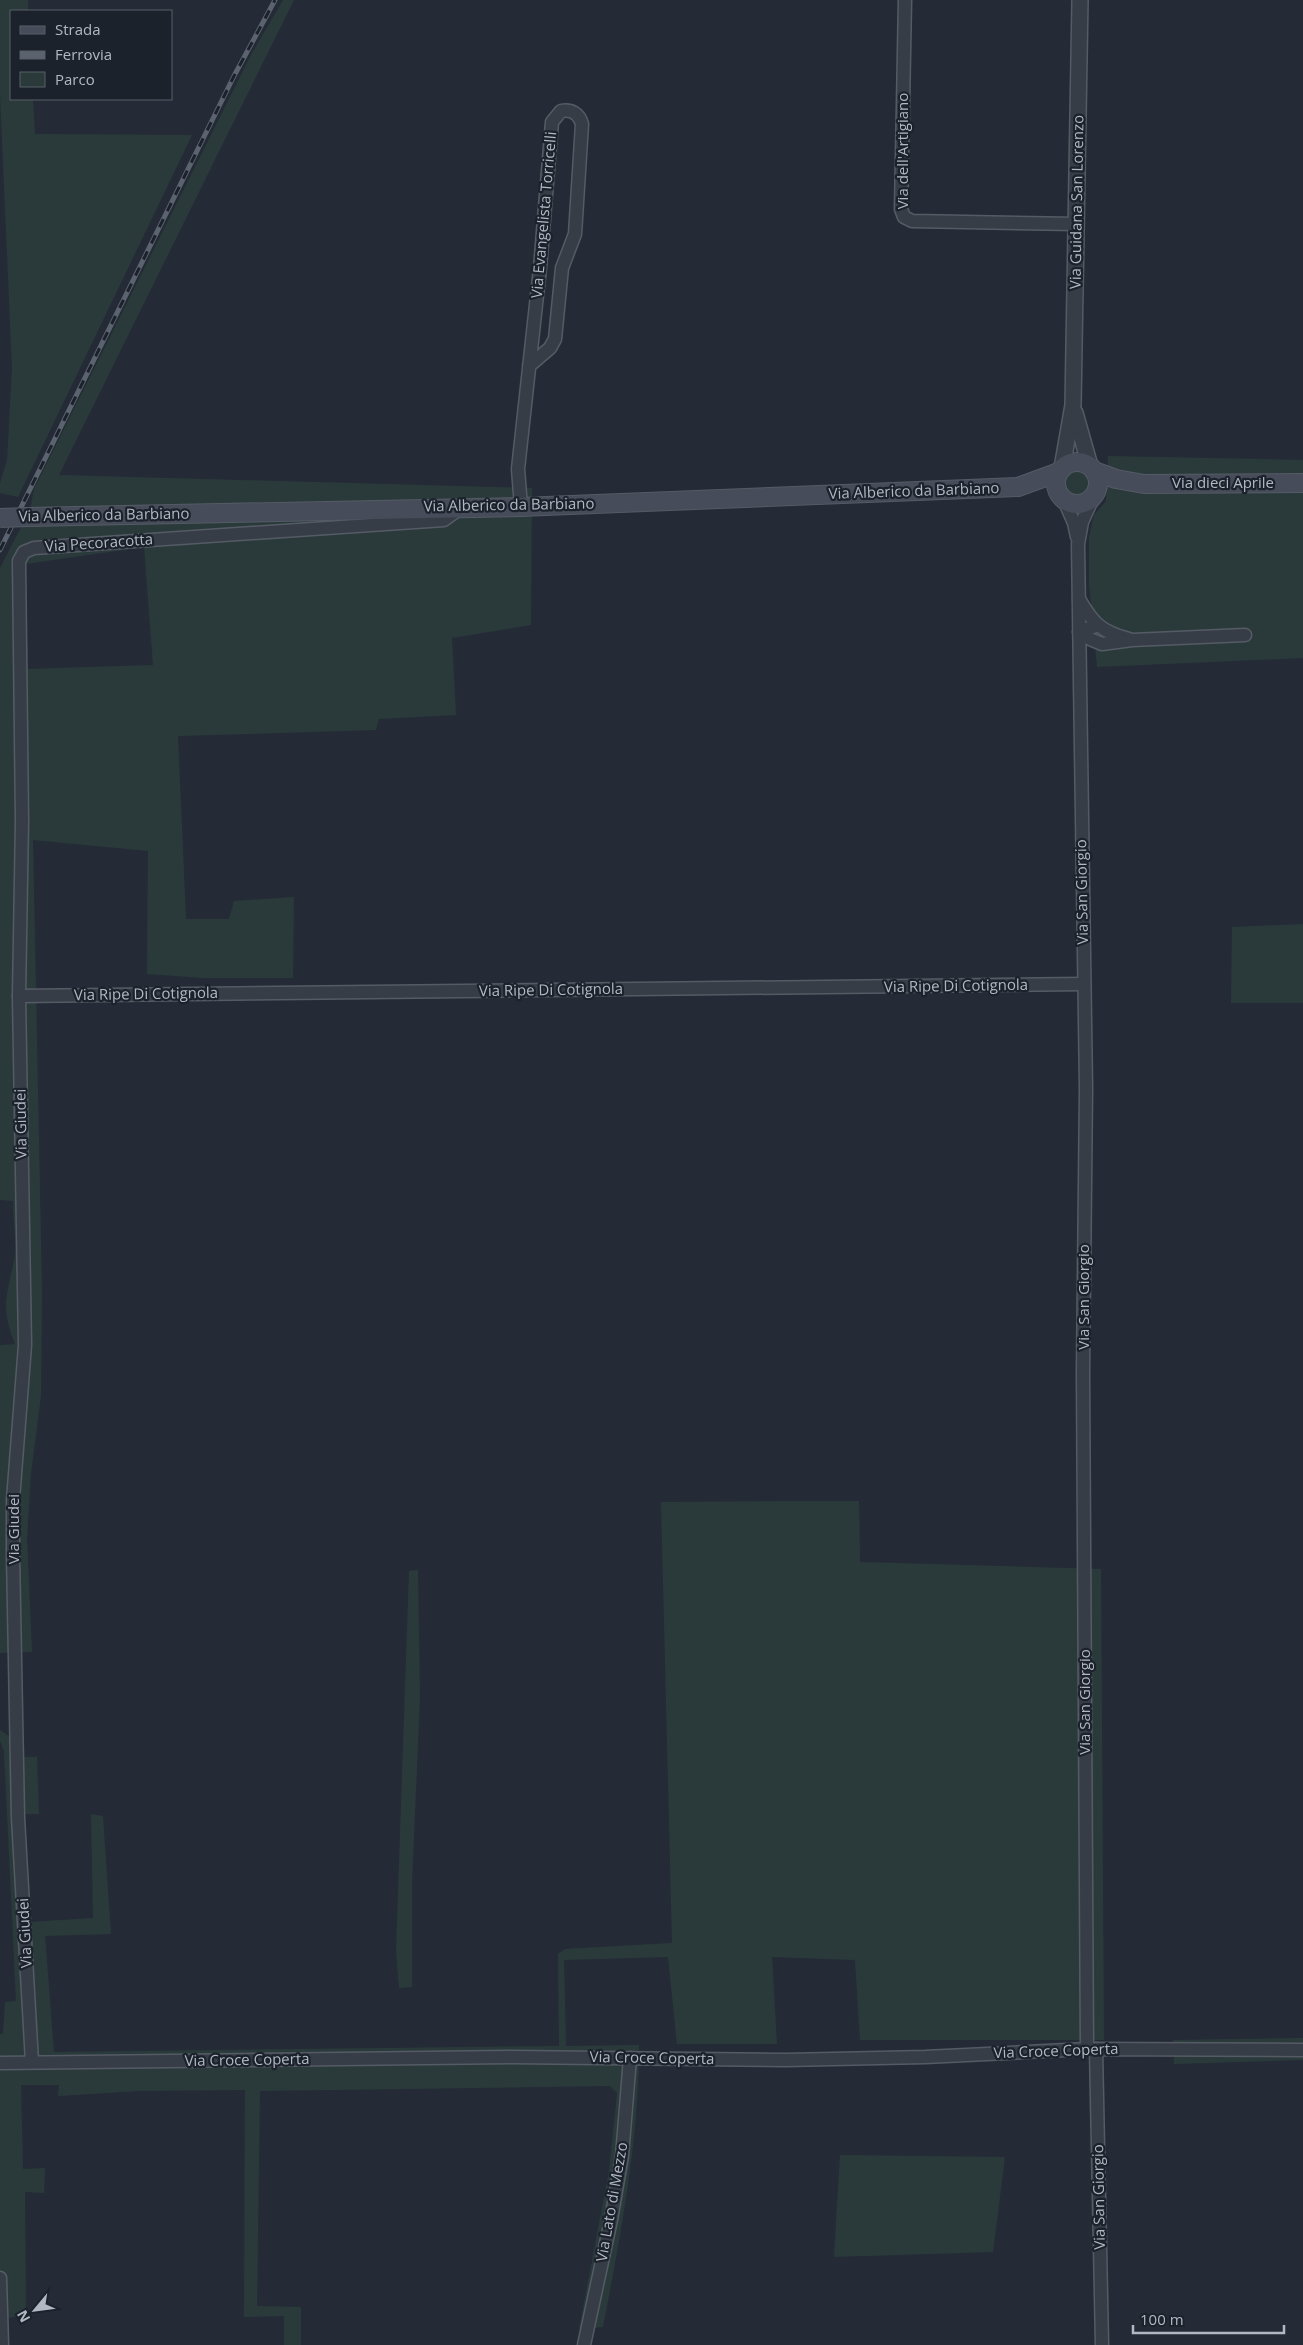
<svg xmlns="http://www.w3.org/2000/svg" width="1303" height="2345" font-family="'Open Sans',sans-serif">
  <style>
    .green { fill: #2a3a3b; fill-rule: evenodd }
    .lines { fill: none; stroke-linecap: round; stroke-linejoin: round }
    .minor-casing { stroke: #555b65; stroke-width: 15 }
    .tertiary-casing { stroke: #555b65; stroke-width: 18 }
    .secondary-casing { stroke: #555b65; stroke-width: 20 }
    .minor { stroke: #373d47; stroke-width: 12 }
    .tertiary { stroke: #373d47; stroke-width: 15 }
    .secondary { stroke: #464c59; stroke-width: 18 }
    .rail-casing { stroke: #5b636f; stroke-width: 5 }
    .rail { stroke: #1c222c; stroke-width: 3; stroke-dasharray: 9; stroke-linecap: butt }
    .secondary-bridge-casing { stroke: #555b65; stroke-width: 20; stroke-linecap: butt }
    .secondary-bridge { stroke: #464c59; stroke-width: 18 }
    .labels { text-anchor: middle; stroke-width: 4.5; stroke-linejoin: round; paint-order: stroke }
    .street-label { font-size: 15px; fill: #b2b8c3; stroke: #1c222c }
  </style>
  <rect width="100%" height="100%" fill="#242b36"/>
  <g class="green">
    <path d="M0,0H28V11H11V99H33L35,134L192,135L18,497L0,493V483L7,460L12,368L0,94Z"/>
    <path d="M283,0H294L59,475L532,488L531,625L452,638L456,715L379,719L376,730L178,736L186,919H229L234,901L294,897L293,978H204L147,974L148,851L33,840L42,1291L41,1396L31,1473L27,1538L32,1652L0,1653V1345L15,1344C0,1306 7,1297 14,1260C17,1241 13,1219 13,1201L0,1200V568L30,510L34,489L251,55ZM144,547L153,665L28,669L25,564Z"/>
    <path d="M1108,456L1303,460V658L1097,667L1089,585V537L1094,515L1106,501Z"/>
    <circle cx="1078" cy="483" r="14"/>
    <path d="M1303,924V1003H1231L1232,927Z"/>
    <path d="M809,1501H859L860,1562L1101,1569L1104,2040H860L855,1960L772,1957L777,2044H677L668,1957L564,1960L566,2046L639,2045C639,2140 621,2234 603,2327L579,2329L609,2171L617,2093L610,2086L260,2091L257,2306L301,2307V2345H284V2316L244,2317L245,2090L138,2091L58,2096L59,2085H21L23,2169L45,2168L44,2193L25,2192L26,2315L0,2319V2034H3L5,2002L16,2001L4,1751L0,1741V1730L10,1737L12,1757H37L39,1814H25L30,1922L93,1918L91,1814L103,1816L111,1934L45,1936L54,2052L559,2046L558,1954L565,1949L672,1943L661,1502Z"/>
    <path d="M418,1570L420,1697L412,1882V1987L399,1988L396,1951L409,1571Z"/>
    <path d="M1303,2038V2060L1174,2064L1173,2040Z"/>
    <path d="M840,2155L1005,2157L993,2252L834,2257Z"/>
  </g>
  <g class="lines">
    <g class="minor-casing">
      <g id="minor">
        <path d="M905,0L901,209L904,217L912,221L1077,224"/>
        <path d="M1064,500L1074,523L1077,537"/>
        <path d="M521,507L518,469L540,268L552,122L561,111C571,109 579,113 582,124L575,234L562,268L555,339L550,348L529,366"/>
        <path d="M1079,599C1093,624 1102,632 1129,639"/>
        <path d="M1098,625L1079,632L1090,639L1102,644L1132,640L1245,635"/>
        <path d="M19,996L1084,984"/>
        <path d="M1087,2049L1083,1372L1086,1089L1078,544L1082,522L1092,500"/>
        <path d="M1096,2049L1102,2345"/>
        <path d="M32,2062L18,1818L13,1555V1500L25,1345L19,996L22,821L19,561L24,552L34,548L444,520L462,507"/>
        <path d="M0,2063L510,2057L786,2060L925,2057L1087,2049L1303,2050"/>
        <path d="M0,2278L2,2345"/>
        <path d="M584,2345L611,2220L622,2156L630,2058"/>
      </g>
    </g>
    <g class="tertiary-casing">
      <g id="tertiary">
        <path d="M1075,413L1090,466"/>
        <path d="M1062,468L1073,405L1080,0"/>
      </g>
    </g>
    <g class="secondary-casing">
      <g id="secondary">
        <circle cx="1077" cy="483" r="21"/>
        <path d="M1094,471L1116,479L1144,484L1303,483"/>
        <path d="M28,517L521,507L1018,487L1059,472"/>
      </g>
    </g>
    <use href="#minor" class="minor"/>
    <use href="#tertiary" class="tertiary"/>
    <use href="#secondary" class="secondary"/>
    <g class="rail-casing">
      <path id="rail" d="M0,550L234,76L275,0"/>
    </g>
    <use href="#rail" class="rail"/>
    <g class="secondary-bridge-casing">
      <path id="secondary-bridge" d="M0,518L28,517"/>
    </g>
    <use href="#secondary-bridge" class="secondary-bridge"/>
  </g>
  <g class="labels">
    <g class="street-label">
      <text transform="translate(903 151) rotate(-90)" y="5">Via dell'Artigiano</text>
      <text transform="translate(1077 202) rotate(-89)" y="5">Via Guidana San Lorenzo</text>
      <text transform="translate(544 215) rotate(-85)" y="5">Via Evangelista Torricelli</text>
      <text x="1223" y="488">Via dieci Aprile</text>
      <text transform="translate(914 491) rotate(-2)" y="5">Via Alberico da Barbiano</text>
      <text transform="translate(509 505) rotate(-1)" y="5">Via Alberico da Barbiano</text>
      <text transform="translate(104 515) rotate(-1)" y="5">Via Alberico da Barbiano</text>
      <text transform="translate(99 543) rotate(-4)" y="5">Via Pecoracotta</text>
      <text transform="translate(1082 892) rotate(-91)" y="5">Via San Giorgio</text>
      <text transform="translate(956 986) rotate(-1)" y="5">Via Ripe Di Cotignola</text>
      <text transform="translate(551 990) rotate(-1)" y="5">Via Ripe Di Cotignola</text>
      <text transform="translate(146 994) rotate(-1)" y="5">Via Ripe Di Cotignola</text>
      <text transform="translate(21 1124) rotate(-91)" y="5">Via Giudei</text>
      <text transform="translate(1084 1297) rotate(-90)" y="5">Via San Giorgio</text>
      <text transform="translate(14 1529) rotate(-90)" y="5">Via Giudei</text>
      <text transform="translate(1085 1702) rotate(-90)" y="5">Via San Giorgio</text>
      <text transform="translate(25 1933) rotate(-93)" y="5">Via Giudei</text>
      <text transform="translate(1056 2051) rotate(-2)" y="5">Via Croce Coperta</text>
      <text transform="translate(652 2058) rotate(1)" y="5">Via Croce Coperta</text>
      <text transform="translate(247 2060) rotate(-1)" y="5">Via Croce Coperta</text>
      <text transform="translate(1099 2197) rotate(-91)" y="5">Via San Giorgio</text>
      <text transform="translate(612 2202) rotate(-80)" y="5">Via Lato di Mezzo</text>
    </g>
  </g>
  <rect x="10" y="10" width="162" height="90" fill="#1c222c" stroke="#585e68"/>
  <rect x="20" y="26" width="25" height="8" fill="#464c59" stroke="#585e68"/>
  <text x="55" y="35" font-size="15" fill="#b2b8c3">Strada</text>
  <rect x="20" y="51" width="25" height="8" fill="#5b636f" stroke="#585e68"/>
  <text x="55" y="60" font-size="15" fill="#b2b8c3">Ferrovia</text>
  <rect x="20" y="72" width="25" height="15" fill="#2a3a3b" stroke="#585e68"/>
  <text x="55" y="85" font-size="15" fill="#b2b8c3">Parco</text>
  <g transform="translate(35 2310) rotate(241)" stroke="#1c222c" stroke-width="4" paint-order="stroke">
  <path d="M0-4L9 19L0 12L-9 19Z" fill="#b2b8c3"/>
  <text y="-8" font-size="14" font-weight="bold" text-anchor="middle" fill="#b2b8c3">N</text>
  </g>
  <path d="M1133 2325v8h151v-8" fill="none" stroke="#b2b8c3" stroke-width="2.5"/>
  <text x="1140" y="2325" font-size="15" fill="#b2b8c3" stroke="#1c222c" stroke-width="4" paint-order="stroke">100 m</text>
</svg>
